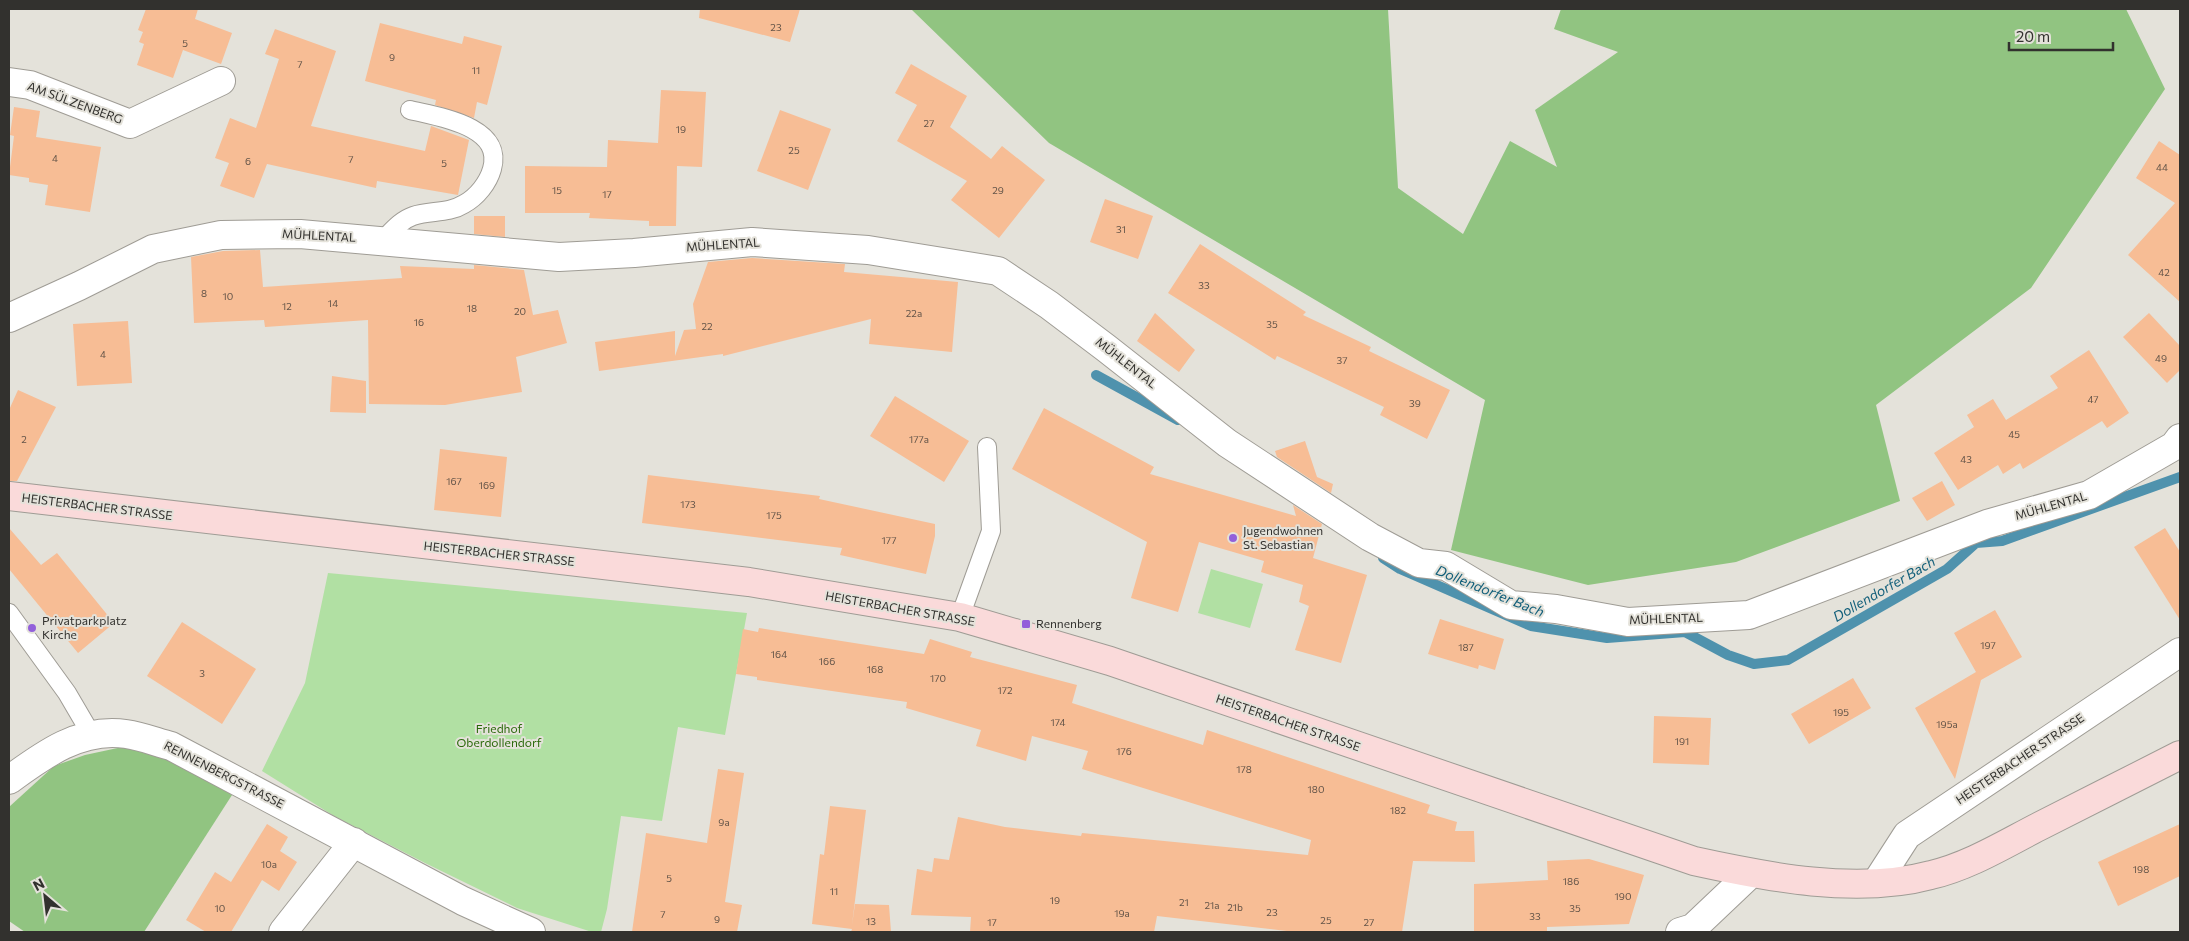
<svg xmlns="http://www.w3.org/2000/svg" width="2189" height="941" font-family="Commissioner,sans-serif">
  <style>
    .green { fill: #b1e0a3 }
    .forest { fill: #91c481 }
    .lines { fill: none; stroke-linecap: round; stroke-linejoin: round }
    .stream { stroke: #4f92ad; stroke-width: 10 }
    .building { fill: #f7bd95 }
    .lane-casing { stroke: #9f9c95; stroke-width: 20 }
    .street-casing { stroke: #9f9c95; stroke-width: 30 }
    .secondary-casing { stroke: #9f9c95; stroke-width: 30 }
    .lane { stroke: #fff; stroke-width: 18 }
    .street { stroke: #fff; stroke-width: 28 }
    .secondary { stroke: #fadada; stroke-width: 28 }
    .poi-dot { fill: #9260da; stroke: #e4e2da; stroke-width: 2 }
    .labels { text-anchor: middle; stroke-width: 4; stroke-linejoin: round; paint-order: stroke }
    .number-label { font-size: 10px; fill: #635448 }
    .street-label { font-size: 12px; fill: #32312e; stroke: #e4e2da }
    .poi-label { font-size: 12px; fill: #32312e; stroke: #e4e2da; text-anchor: start }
    .park-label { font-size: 12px; fill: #296809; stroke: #e4e2da }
    .water-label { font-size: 14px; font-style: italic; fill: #125f7a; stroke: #e4e2da }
  </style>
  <rect width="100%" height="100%" fill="#e4e2da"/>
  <g class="green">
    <path d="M1211,569L1263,584L1250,628L1198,613Z"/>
    <path d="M328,573L747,613L725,735L678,727L662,821L621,816L607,909L601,932H592L517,908L425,863L334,816L262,771L305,683Z"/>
  </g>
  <g class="forest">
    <path d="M911,9H1388L1398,188L1463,234L1510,141L1557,167L1535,110L1618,52L1554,29L1561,9H2126L2165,89L2031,288L1876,405L1900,501L1736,562L1588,585L1451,550L1485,400L1049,143Z"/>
    <path d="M127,746L184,765L232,795L144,932H25L9,921V807L54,766L85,755Z"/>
  </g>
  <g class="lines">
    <g class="stream">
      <path d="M1096,375L1178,420"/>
      <path d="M1383,558L1400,569L1531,626L1607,638L1685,632L1728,655L1754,664L1788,660L1947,569L1976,543L2002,541L2180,477"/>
    </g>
  </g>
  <g class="building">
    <path d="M146,9H198L195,19L232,33L221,64L183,50L173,78L137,65L144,44L139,42L143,32L138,30Z"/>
    <path d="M700,9H800L790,42L699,18Z"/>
    <path d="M380,23L462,44L464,36L502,46L487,105L477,102L474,118L435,105L436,100L365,81Z"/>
    <path d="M275,29L336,51L311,126L425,151L431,126L469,140L458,195L377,181L376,188L267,164L254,198L220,186L229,163L215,158L230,118L256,128L279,59L265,54Z"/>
    <path d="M911,64L967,96L950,127L991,159L1002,146L1045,180L999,238L951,200L967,181L897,141L917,105L895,93Z"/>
    <path d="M661,90L706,92L702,167L677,166L676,226H649V221L589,218L590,213H525V166L607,167L608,140L658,143Z"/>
    <path d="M14,107L40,111L36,137L101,147L90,212L45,205L48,185L29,182V178L9,175L14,136L10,135Z"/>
    <path d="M780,110L831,129L808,190L757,171Z"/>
    <path d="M2159,141L2180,155V302L2128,255L2175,203L2136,178Z"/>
    <path d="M1105,199L1153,216L1138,259L1090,242Z"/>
    <path d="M474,216H505V237L474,234Z"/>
    <path d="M1200,244L1306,312L1303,315L1371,347L1369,351L1450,390L1427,439L1380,415L1384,407L1277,356L1275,360L1168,293Z"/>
    <path d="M260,250L263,287L402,278L400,266L474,269V265L524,270L533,315L558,310L567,343L516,357L522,392L445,405L369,404L368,320L265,327L264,320L194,323L191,257L223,251Z"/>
    <path d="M752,258L845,264L844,272L958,282L952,352L869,344L871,319L723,356V354L599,371L595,342L675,331V356L684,330L696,329L693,304L708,262Z"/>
    <path d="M1155,313L1195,350L1179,372L1137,341Z"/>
    <path d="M2149,313L2180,346V370L2167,383L2123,337Z"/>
    <path d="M128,321L132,383L77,386L73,324Z"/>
    <path d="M2089,350L2129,413L2107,428L2102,421L2023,469L2020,463L2003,474L1998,465L1958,490L1934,453L1974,427L1967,415L1993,399L2006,420L2058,388L2050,376Z"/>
    <path d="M332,376L366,381V413L330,412Z"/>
    <path d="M18,390L56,407L17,481H9V410Z"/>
    <path d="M895,396L969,441L944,482L870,436Z"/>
    <path d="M1044,408L1154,467L1150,474L1296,516L1293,505L1322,524L1313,558L1367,575L1341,663L1295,650L1309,606L1299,602L1303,585L1261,572L1264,561L1199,542L1178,612L1131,598L1147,542L1012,469Z"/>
    <path d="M1305,441L1317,477L1333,484L1331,493L1277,457L1275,451Z"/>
    <path d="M440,449L507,457L501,517L434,510Z"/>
    <path d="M648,475L820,496L819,499L935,524V536L926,574L840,555L842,548L642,523Z"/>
    <path d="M1942,481L1955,505L1927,521L1912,498Z"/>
    <path d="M9,528L41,565L57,553L114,623L78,653L9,569Z"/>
    <path d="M2165,528L2180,552V620L2134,547Z"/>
    <path d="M1995,610L2022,657L1981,680L1955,779L1915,708L1976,672L1954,633Z"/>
    <path d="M1440,619L1504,639L1495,670L1479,665L1478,669L1428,654Z"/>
    <path d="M182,622L256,669L222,724L147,676Z"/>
    <path d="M759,628L924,654L930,639L972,652L970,657L1077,685L1072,703L1203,745L1207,730L1430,805L1427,813L1457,822L1455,831H1474L1475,862L1413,861L1402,932H1295L1157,916L1154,932H970L971,917L911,915L917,869L932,872L934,858L949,860L958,817L1005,827L1081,836L1082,833L1308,855L1311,840L1082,769L1088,751L1032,736L1026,761L976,746L981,730L906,708L907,702L757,680V677L736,674L743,629L758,632Z"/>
    <path d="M1853,678L1871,708L1809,744L1791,714Z"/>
    <path d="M1654,716L1711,718L1709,765L1653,763Z"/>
    <path d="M718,769L744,773L725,902L742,905L737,932H632L646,833L707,843Z"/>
    <path d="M830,806L866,810L852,925L855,904L889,905L891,932H851L852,929L812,924L820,854L824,855Z"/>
    <path d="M267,824L288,837L280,851L297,862L279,891L262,880L231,932H206L186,920L215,872L231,882Z"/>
    <path d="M2180,824V876L2118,906L2098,862Z"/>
    <path d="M1589,859L1644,875L1629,924L1547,927V932H1474V884L1548,880L1547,861Z"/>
  </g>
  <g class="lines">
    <g class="lane-casing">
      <g id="lane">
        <path d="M383,240C392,231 401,220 413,216C430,210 448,214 464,204C477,197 488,183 492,169C504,126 439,117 410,110"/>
        <path d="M9,613L67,693L91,734"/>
        <path d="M960,617L991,531L987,447"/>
      </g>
    </g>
    <g class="street-casing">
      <g id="street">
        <path d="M9,82L30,85L130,124L221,81"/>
        <path d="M9,318L79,286L153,249L221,235L300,234L559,257L634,253L752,242L868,250L998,271L1049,305L1106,348L1227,443L1370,537L1419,563L1446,566L1511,605L1556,609L1628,622L1749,615L1987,524L2089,495L2174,446L2180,438"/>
        <path d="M9,780C43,755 81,727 126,734C141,736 156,742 171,746L463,901L531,932"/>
        <path d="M1876,883L1907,835L2180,652"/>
        <path d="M283,932L354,842"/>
        <path d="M1680,932L1693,928L1750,874"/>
      </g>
    </g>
    <g class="secondary-casing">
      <path id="secondary" d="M9,496L749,582L960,617L1110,661L1694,861C1767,877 1857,895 1931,875C1969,866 2003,845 2038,827C2085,803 2133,779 2180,755"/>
    </g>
    <use href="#lane" class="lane"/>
    <use href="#street" class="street"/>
    <use href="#secondary" class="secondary"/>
  </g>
  <g class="poi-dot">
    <circle cx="1233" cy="538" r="5"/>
    <rect x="1021" y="619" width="10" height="10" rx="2.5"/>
    <circle cx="32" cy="628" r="5"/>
  </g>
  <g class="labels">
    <g class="number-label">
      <text x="776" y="31">23</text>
      <text x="185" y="47">5</text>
      <text x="392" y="61">9</text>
      <text x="300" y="68">7</text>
      <text x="476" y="74">11</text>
      <text x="929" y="127">27</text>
      <text x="681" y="133">19</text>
      <text x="794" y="154">25</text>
      <text x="55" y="162">4</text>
      <text x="351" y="163">7</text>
      <text x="248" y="165">6</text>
      <text x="444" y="167">5</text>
      <text x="2162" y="171">44</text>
      <text x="557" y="194">15</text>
      <text x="998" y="194">29</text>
      <text x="607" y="198">17</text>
      <text x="1121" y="233">31</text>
      <text x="2164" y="276">42</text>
      <text x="1204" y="289">33</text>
      <text x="204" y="297">8</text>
      <text x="228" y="300">10</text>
      <text x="333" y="307">14</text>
      <text x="287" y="310">12</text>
      <text x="472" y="312">18</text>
      <text x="520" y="315">20</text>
      <text x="914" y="317">22a</text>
      <text x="419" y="326">16</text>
      <text x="1272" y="328">35</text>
      <text x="707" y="330">22</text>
      <text x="103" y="358">4</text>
      <text x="2161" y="362">49</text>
      <text x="1342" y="364">37</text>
      <text x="2093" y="403">47</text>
      <text x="1415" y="407">39</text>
      <text x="2014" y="438">45</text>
      <text x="24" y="443">2</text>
      <text x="919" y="443">177a</text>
      <text x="1966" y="463">43</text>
      <text x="454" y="485">167</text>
      <text x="487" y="489">169</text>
      <text x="688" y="508">173</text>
      <text x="774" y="519">175</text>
      <text x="889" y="544">177</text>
      <text x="1988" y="649">197</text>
      <text x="1466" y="651">187</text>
      <text x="779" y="658">164</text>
      <text x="827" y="665">166</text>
      <text x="875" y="673">168</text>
      <text x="202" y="677">3</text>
      <text x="938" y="682">170</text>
      <text x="1005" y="694">172</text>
      <text x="1841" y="716">195</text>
      <text x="1058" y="726">174</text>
      <text x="1947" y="728">195a</text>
      <text x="1682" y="745">191</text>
      <text x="1124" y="755">176</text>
      <text x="1244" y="773">178</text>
      <text x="1316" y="793">180</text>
      <text x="1398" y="814">182</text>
      <text x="724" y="826">9a</text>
      <text x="269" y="868">10a</text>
      <text x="2141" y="873">198</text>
      <text x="669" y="882">5</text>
      <text x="1571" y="885">186</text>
      <text x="834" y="895">11</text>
      <text x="1623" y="900">190</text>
      <text x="1055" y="904">19</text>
      <text x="1184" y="906">21</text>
      <text x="1212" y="909">21a</text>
      <text x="1235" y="911">21b</text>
      <text x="220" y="912">10</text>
      <text x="1575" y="912">35</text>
      <text x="1272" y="916">23</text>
      <text x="1122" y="917">19a</text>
      <text x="663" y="918">7</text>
      <text x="1535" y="920">33</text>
      <text x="717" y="923">9</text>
      <text x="1326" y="924">25</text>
      <text x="871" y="925">13</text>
      <text x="992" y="926">17</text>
      <text x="1369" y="926">27</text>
    </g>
    <g class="street-label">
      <text transform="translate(75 103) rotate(20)" y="4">AM SÜLZENBERG</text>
      <text transform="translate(319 236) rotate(3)" y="4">MÜHLENTAL</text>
      <text transform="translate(723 245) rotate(-4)" y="4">MÜHLENTAL</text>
      <text transform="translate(1126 363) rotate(38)" y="4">MÜHLENTAL</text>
      <text transform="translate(2051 506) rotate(-16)" y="4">MÜHLENTAL</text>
      <text transform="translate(97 507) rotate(7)" y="4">HEISTERBACHER STRASSE</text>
      <text transform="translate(499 554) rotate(6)" y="4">HEISTERBACHER STRASSE</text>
      <text transform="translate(900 609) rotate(10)" y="4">HEISTERBACHER STRASSE</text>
      <text transform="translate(1666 619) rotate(-2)" y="4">MÜHLENTAL</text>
      <text transform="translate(1288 723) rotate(19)" y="4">HEISTERBACHER STRASSE</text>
      <text transform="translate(2020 759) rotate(-34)" y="4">HEISTERBACHER STRASSE</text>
      <text transform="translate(224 775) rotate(27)" y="4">RENNENBERGSTRASSE</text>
    </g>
    <g class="poi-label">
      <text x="1243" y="535">Jugendwohnen<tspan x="1243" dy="14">St. Sebastian</tspan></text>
      <text x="42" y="625">Privatparkplatz<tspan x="42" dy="14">Kirche</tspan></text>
      <text x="1036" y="628">Rennenberg</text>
    </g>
    <g class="park-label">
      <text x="499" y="733">Friedhof<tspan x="499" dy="14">Oberdollendorf</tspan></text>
    </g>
    <g class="water-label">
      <text transform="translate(1884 589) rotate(-30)" y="5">Dollendorfer Bach</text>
      <text transform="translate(1490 591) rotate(22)" y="5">Dollendorfer Bach</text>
    </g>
  </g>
  <rect width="2189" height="941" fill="none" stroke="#32312e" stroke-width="20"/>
  <g transform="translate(45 896) rotate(332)" stroke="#e4e2da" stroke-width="4" paint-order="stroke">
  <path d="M0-4L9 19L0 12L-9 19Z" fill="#32312e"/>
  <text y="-8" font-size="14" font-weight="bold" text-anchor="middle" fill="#32312e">N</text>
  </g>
  <path d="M2009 42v8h104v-8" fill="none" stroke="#32312e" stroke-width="2.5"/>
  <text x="2016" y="42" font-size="15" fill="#32312e" stroke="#e4e2da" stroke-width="4" paint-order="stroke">20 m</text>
</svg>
